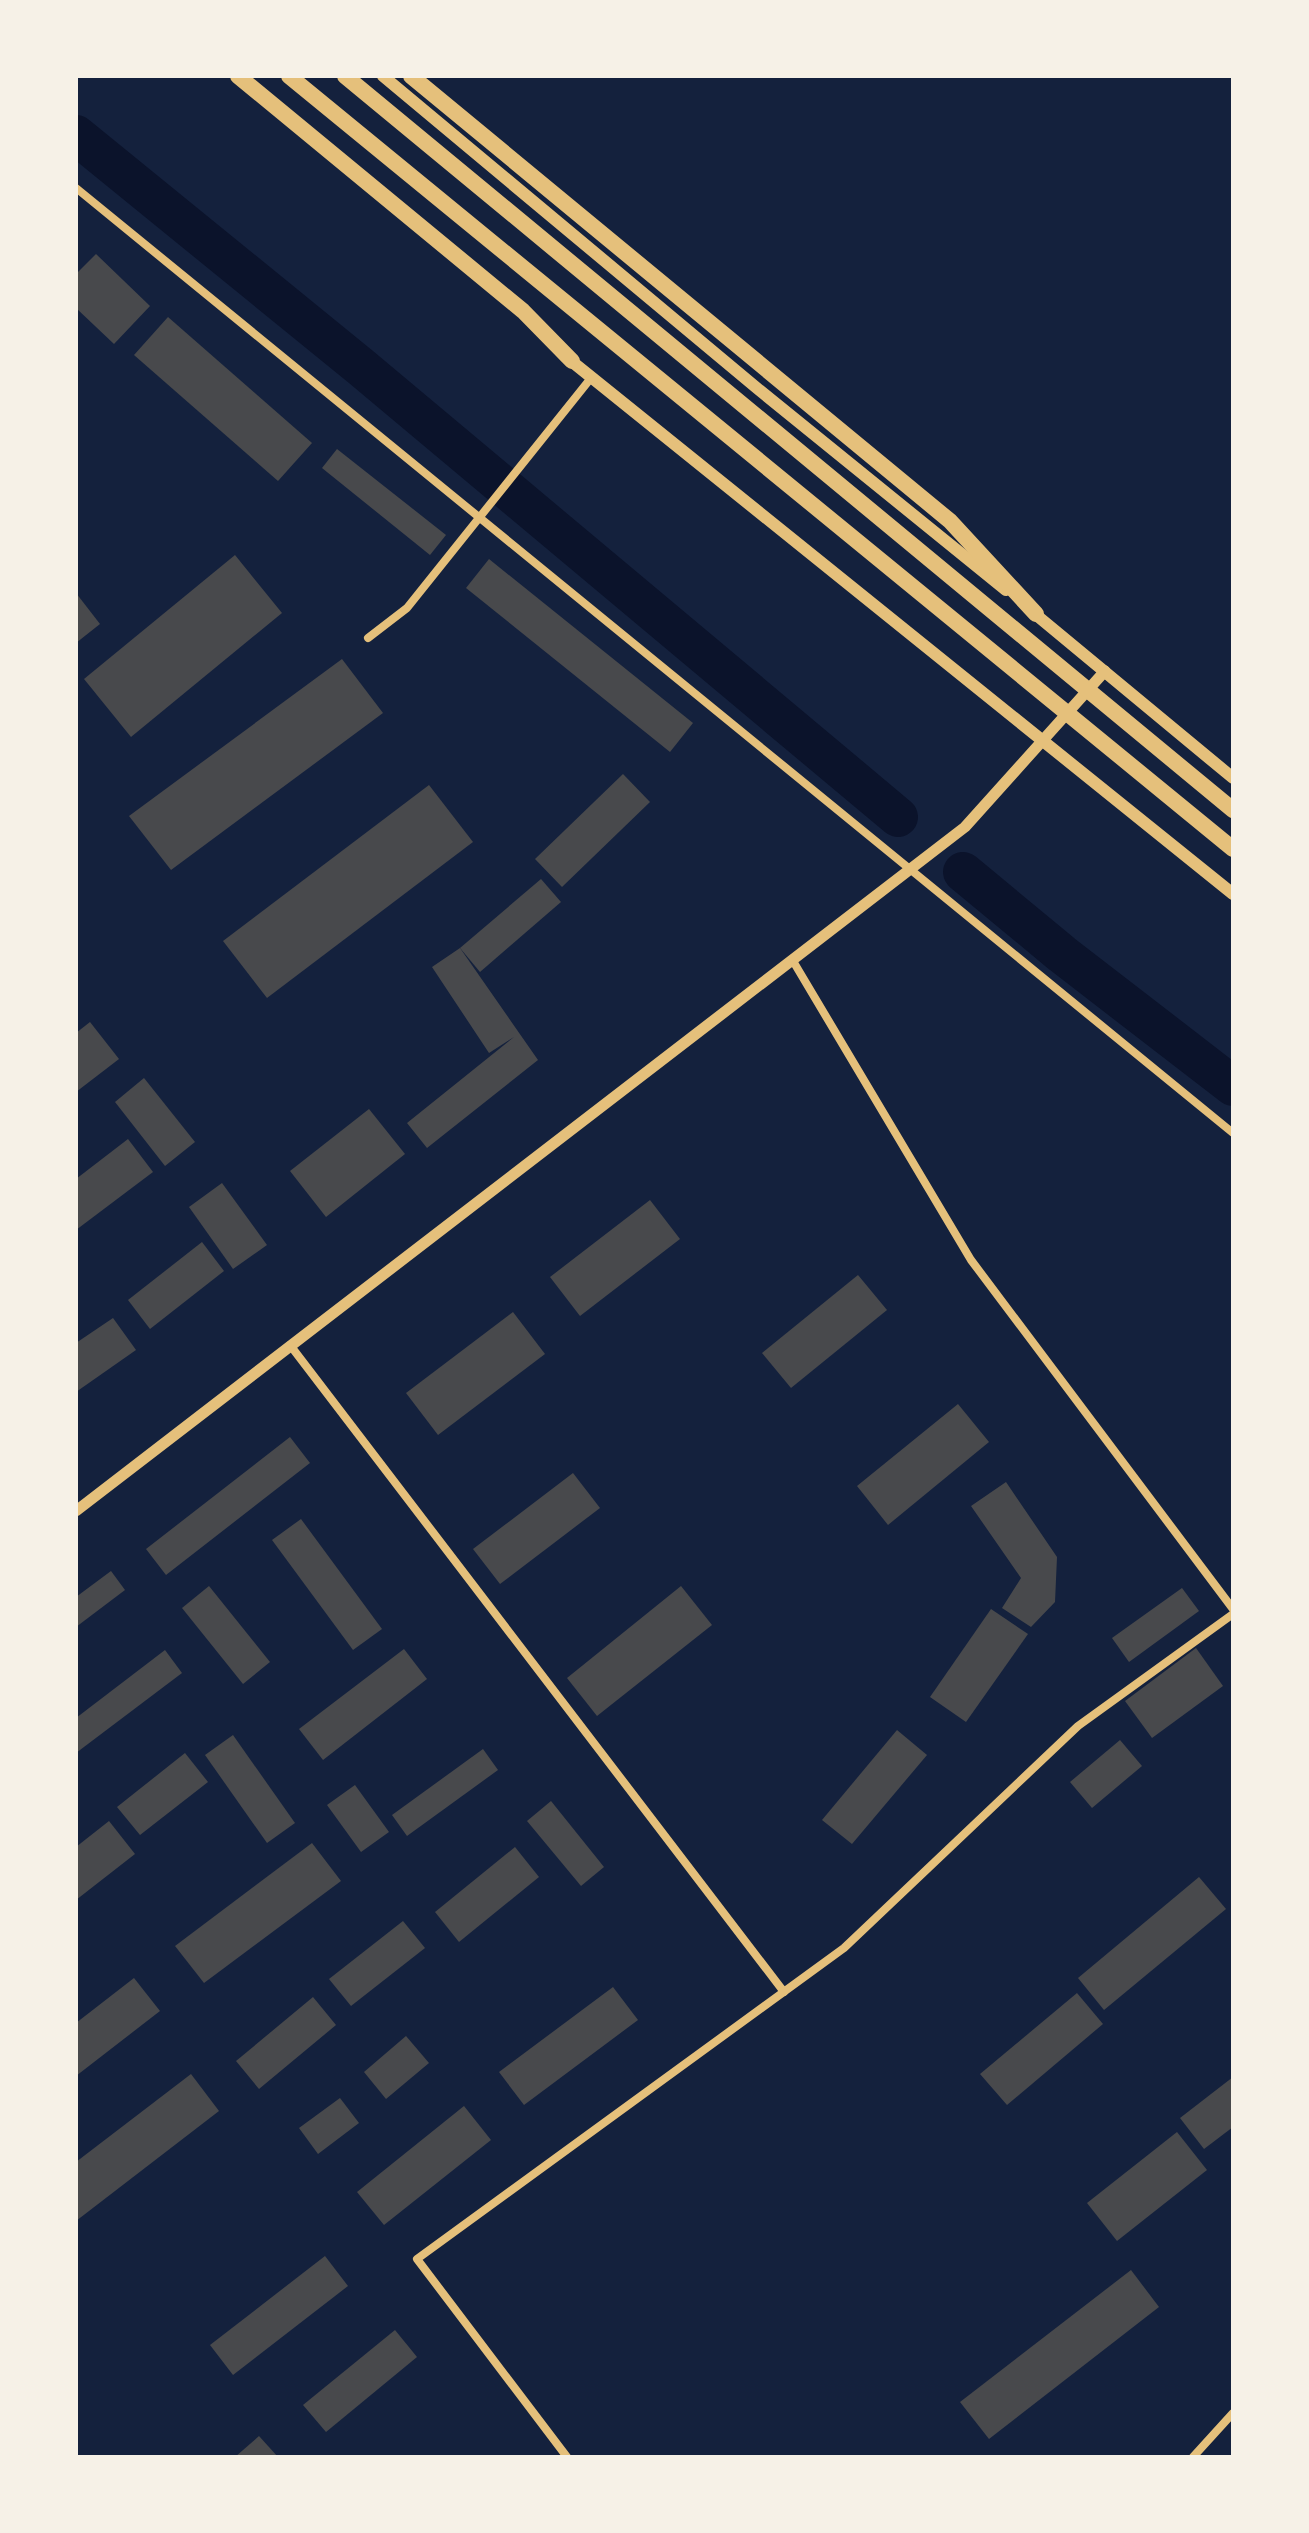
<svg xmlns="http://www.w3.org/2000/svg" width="1309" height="2533" font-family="'Work Sans',sans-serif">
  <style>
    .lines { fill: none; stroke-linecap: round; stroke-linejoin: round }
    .river { stroke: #0b132b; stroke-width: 40 }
    .building { fill: #48494c }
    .minor { stroke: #e5c07b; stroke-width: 8 }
    .tertiary { stroke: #e5c07b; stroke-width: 11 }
    .secondary { stroke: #e5c07b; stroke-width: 12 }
    .trunk { stroke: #e5c07b; stroke-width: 16 }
  </style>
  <rect width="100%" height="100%" fill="#14213d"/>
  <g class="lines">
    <g class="river">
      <path d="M76,135L361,367L898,817"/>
      <path d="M963,872L1062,954L1233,1086"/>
    </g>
  </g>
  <g class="building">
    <path d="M96,254L150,306L114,344L76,308V274Z"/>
    <path d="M168,317L312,443L278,481L134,355Z"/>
    <path d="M337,449L446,535L430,555L322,468Z"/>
    <path d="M235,555L282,613L131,737L84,679Z"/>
    <path d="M489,559L693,723L670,752L466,588Z"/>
    <path d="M76,593L100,624L76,643Z"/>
    <path d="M342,659L383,713L171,870L129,816Z"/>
    <path d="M623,774L650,802L562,887L535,859Z"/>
    <path d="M429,785L473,842L267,998L223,941Z"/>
    <path d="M541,879L561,902L480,972L460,948Z"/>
    <path d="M460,948L538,1060L427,1148L407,1123L514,1037L489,1053L432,967Z"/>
    <path d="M90,1022L119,1059L76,1092V1033Z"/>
    <path d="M144,1078L195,1142L165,1166L115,1102Z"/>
    <path d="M369,1109L405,1154L326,1217L290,1171Z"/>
    <path d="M128,1139L153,1172L76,1230V1179Z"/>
    <path d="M222,1183L267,1245L233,1269L189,1207Z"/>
    <path d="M650,1200L680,1239L580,1316L550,1277Z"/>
    <path d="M202,1242L224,1271L150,1329L128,1300Z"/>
    <path d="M858,1275L887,1310L791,1388L762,1353Z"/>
    <path d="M513,1312L545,1354L438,1435L406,1393Z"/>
    <path d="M113,1318L136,1350L76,1392V1343Z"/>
    <path d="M958,1404L989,1442L888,1525L857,1486Z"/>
    <path d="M290,1437L310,1463L166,1575L146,1549Z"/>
    <path d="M573,1473L600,1508L500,1584L473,1549Z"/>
    <path d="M1006,1482L1057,1557L1055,1602L1031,1627L1002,1608L1021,1578L971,1506Z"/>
    <path d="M301,1519L382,1629L353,1650L272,1540Z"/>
    <path d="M111,1571L125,1590L76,1627V1597Z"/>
    <path d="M209,1586L270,1662L243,1684L182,1608Z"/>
    <path d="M681,1586L712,1625L597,1716L567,1678Z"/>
    <path d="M1182,1588L1199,1611L1129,1662L1112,1638Z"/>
    <path d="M991,1609L1028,1634L966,1722L930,1697Z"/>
    <path d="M1196,1648L1223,1686L1152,1738L1125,1701Z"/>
    <path d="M404,1649L427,1679L323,1760L299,1729Z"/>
    <path d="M165,1650L182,1673L76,1753V1718Z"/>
    <path d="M897,1730L927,1755L852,1844L822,1820Z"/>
    <path d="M233,1735L295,1823L267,1843L205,1755Z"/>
    <path d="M1120,1740L1142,1766L1092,1808L1070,1782Z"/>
    <path d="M483,1749L498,1770L407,1836L392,1815Z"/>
    <path d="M185,1753L208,1782L140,1835L117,1807Z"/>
    <path d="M355,1785L389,1832L361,1852L327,1805Z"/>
    <path d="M551,1801L604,1867L581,1886L527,1821Z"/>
    <path d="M109,1821L135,1854L76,1900V1847Z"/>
    <path d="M312,1843L341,1881L204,1983L175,1946Z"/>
    <path d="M515,1847L539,1877L459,1942L435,1912Z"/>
    <path d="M1199,1877L1226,1909L1104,2010L1078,1978Z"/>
    <path d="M403,1921L425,1948L351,2006L329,1979Z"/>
    <path d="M134,1978L160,2011L76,2076V2023Z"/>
    <path d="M613,1987L638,2020L524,2105L499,2072Z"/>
    <path d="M1077,1993L1103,2024L1007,2105L980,2074Z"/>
    <path d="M313,1997L336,2025L259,2089L236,2061Z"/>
    <path d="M406,2036L429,2063L386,2099L364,2072Z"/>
    <path d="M191,2074L219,2111L76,2221V2162Z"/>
    <path d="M1233,2077V2127L1204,2149L1180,2118Z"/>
    <path d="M340,2098L359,2123L318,2154L299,2128Z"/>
    <path d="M464,2106L491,2140L384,2225L357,2192Z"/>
    <path d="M1177,2132L1207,2170L1117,2241L1087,2203Z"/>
    <path d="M325,2256L348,2286L233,2375L210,2345Z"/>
    <path d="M1131,2270L1159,2307L989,2439L960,2402Z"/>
    <path d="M395,2330L417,2357L326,2432L303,2405Z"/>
    <path d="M259,2436L278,2457H235Z"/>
  </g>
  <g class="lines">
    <g class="minor">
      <path d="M76,188L1233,1133"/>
      <path d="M368,638L407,608L591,378"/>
      <path d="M793,961L971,1260L1233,1609"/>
      <path d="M290,1345L784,1992"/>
      <path d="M567,2457L417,2259L844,1948L1078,1726L1233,1614"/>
      <path d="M1193,2457L1233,2413"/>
    </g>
    <path class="tertiary" d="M76,1511L965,827L1105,671"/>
    <g class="secondary">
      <path d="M383,76L758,389L1006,590"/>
      <path d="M565,356L1233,894"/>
      <path d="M1029,609L1233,778"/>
    </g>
    <g class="trunk">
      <path d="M238,76L523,311L572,361"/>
      <path d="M289,76L1233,849"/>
      <path d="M345,76L1233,810"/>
      <path d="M411,76L950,521L1036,614"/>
    </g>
  </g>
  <rect width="1309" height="2533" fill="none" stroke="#f6f1e7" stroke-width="156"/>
</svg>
